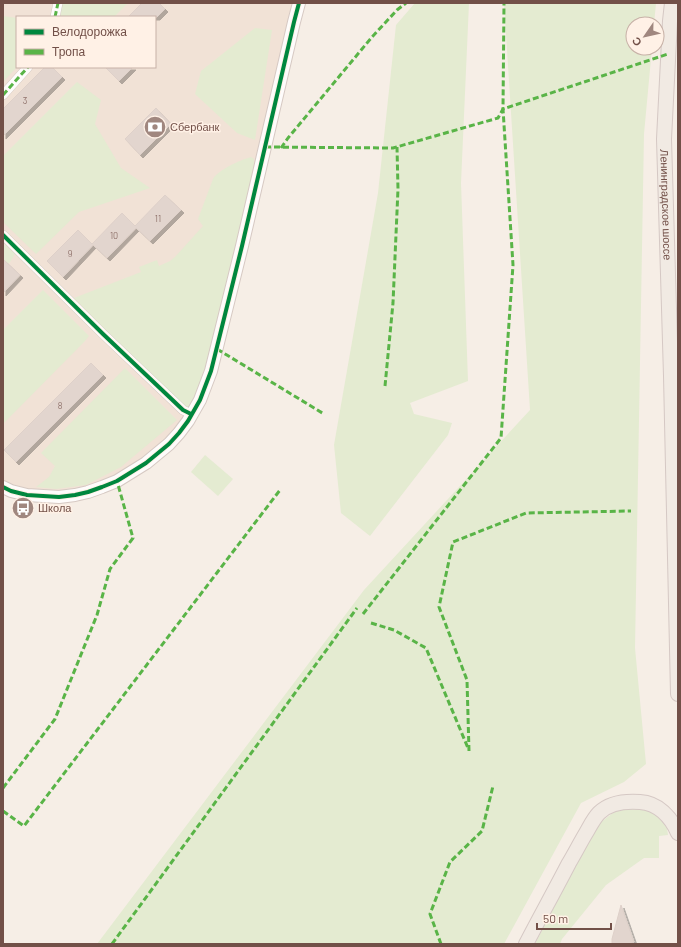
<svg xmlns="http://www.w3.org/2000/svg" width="681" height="947" font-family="Barlow,sans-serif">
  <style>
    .residential { fill: #f1e2d6; fill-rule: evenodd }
    .green { fill: #e4ebd1 }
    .building { fill: #e2d5ce; stroke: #ded0c9; filter: url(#shadow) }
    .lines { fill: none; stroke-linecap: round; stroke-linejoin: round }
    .street-casing { stroke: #d7cbc4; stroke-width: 10 }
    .secondary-casing { stroke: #d6c9c3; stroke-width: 14 }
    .primary-casing { stroke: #d5c8c4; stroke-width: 16 }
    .street { stroke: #fefcfb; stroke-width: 9 }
    .secondary { stroke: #fefcfb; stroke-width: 12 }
    .primary { stroke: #f1eae3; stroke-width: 14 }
    .quiet { stroke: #59b447; stroke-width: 3; stroke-dasharray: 6 3; stroke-linecap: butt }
    .cycleway-casing { stroke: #fff1e6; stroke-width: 6 }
    .cycleway { stroke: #00873e; stroke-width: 4 }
    .labels { text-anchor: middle; stroke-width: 3; stroke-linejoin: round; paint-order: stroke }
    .number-label { font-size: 9px; fill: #90736c }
    .poi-label { font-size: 11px; fill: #725048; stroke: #fff1e6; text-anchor: start }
    .street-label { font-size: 11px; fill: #725048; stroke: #fff1e6 }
  </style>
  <defs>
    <filter id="shadow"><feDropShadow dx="3" dy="3" stdDeviation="0" flood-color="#0004"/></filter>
  </defs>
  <rect width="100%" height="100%" fill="#f6eee6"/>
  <path class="residential" d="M3,3H292L236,245L192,404L174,429L165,440L143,459L114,476L87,487L74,489L59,491H44L28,489L13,485L3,481ZM17,17H155V67H17Z"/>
  <g class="green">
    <path d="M62,3H128L114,17H60Z"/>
    <path d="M415,3H469L461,183L468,381L410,403L414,414L452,423L448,435L370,536L341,513L334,445L378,193L396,25Z"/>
    <path d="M504,3H656L654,24H633V48H652L644,134L635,648L646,764L624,782L581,803L504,944H97L364,590L530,410Z"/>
    <path d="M3,16L17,18V67L3,82Z"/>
    <path d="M255,28L272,30L255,140L237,133L195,94L201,71Z"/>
    <path d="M77,82L101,100L95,124L121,168L150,188L79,212L36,254L3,222V156Z"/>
    <path d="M251,157L254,159L255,164L236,245L205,370L201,385L192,404C185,410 179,403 173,399L74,298L141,272L139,267L157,260L159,266L170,261L175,257L203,226L198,219L213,179C218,170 240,160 251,157Z"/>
    <path d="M3,243L15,254L10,262L3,269Z"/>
    <path d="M43,290L89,336L85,341L3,424V330Z"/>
    <path d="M125,368L177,420L121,467L86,485L56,489L36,487L49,477L55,466L41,453Z"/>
    <path d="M205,455L233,479L218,496L191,472Z"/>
    <path d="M640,807C655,814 667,817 668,835L659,836V858H644L606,885L562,939L560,944H535L596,826L614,812L628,808Z"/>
  </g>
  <g class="building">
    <path d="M142,3H159L165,9L157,17H128Z"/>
    <path d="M45,67H52L62,77L3,136V109Z"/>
    <path d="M105,67H133L119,81Z"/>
    <path d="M156,108L171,124L140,155L125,139Z"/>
    <path d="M165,195L181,210L150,241L136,228L107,258L93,245L63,277L47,261L78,230L92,244L122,213L135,226Z"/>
    <path d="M3,259L20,275L3,293Z"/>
    <path d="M91,363L103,375L16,462L4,450Z"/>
    <path d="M621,905L634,942L630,944H612V939Z"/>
  </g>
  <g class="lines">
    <g class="street-casing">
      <g id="street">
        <path d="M55,17L58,3"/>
        <path d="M3,95L28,67"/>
        <path d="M3,235L103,334L183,410L191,414"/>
      </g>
    </g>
    <g class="secondary-casing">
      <path id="secondary" d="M3,487L11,491L27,495L59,497L75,495L88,492L102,487L117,481L146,463L169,444L179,433L188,421L200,400L211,371L242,246L294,22L299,3"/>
    </g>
    <g class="primary-casing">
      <g id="primary">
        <path id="s1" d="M672,3L670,21L664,139L671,376L678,694"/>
        <path d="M526,944C540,917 555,890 569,863C575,853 580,843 586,833C590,826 594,818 599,813C610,802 626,801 640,802C658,803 671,817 678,833"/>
      </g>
    </g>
    <use href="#street" class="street"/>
    <use href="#secondary" class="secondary"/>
    <use href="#primary" class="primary"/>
    <g class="quiet">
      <path d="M55,17L58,3"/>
      <path d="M3,95L28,67"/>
      <path d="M265,147L393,148L498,118L503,109L668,54"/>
      <path d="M281,148L288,138L372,37L397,10L406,3"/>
      <path d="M217,349L324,414"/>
      <path d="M385,386L393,303L398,189L397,147"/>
      <path d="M363,614L501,438L513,265L503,109L504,3"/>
      <path d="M371,623L394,630L426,648L468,748"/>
      <path d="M469,751L467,680L439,607L453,542L526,513L631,511"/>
      <path d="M3,788L55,719L97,615L110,569L133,538L117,481"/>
      <path d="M3,811L24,826L280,490"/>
      <path d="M112,944L357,608"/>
      <path d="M441,944L430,914L450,862L482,831L493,786"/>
    </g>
    <g class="cycleway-casing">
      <g id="cycleway">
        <path d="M3,235L103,334L183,410L191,414"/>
        <path d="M3,487L11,491L27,495L59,497L75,495L88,492L102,487L117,481L146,463L169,444L179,433L188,421L200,400L211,371L242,246L294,22L299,3"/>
      </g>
    </g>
    <use href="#cycleway" class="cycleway"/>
  </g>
  <defs>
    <g id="bank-disc" transform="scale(1.15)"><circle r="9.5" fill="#a0877f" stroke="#fff1e6"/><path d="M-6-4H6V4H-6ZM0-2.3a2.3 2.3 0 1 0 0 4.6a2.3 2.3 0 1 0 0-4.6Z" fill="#fff"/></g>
    <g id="bus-disc" transform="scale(1.15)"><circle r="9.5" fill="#a0877f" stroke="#fff1e6"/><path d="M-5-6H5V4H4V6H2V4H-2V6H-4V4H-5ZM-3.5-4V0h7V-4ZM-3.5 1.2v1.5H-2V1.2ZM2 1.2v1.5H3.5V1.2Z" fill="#fff"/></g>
  </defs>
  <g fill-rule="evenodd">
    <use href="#bank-disc" x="155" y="127"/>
    <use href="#bus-disc" x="23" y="508"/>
  </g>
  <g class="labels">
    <g class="number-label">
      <text x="25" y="104">3</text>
      <text x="158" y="222">11</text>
      <text x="114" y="239">10</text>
      <text x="70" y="257">9</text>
      <text x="60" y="409">8</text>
    </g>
    <g class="poi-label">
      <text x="170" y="131">Сбербанк</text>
      <text x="38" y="512">Школа</text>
    </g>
    <g class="street-label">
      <text dy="4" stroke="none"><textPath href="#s1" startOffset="202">Ленинградское шоссе</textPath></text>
    </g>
  </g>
  <rect width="681" height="947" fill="none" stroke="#725048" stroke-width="8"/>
  <rect x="16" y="16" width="140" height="52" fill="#fff1e6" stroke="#c7b1a7"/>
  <rect x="24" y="29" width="20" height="6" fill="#00873e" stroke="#c7b1a7"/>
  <text x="52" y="36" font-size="12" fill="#725048">Велодорожка</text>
  <rect x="24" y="49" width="20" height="6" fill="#59b447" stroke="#c7b1a7"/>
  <text x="52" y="56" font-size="12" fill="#725048">Тропа</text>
  <g transform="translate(645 36) rotate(236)"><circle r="19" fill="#fff1e6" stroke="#c7b1a7"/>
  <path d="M0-3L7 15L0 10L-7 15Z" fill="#a0877f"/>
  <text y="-6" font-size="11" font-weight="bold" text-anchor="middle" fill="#725048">С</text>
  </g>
  <path d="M537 923v6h74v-6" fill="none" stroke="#725048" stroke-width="2"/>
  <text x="543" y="923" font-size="12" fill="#725048" stroke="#fff1e6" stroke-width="3" paint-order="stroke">50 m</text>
</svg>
